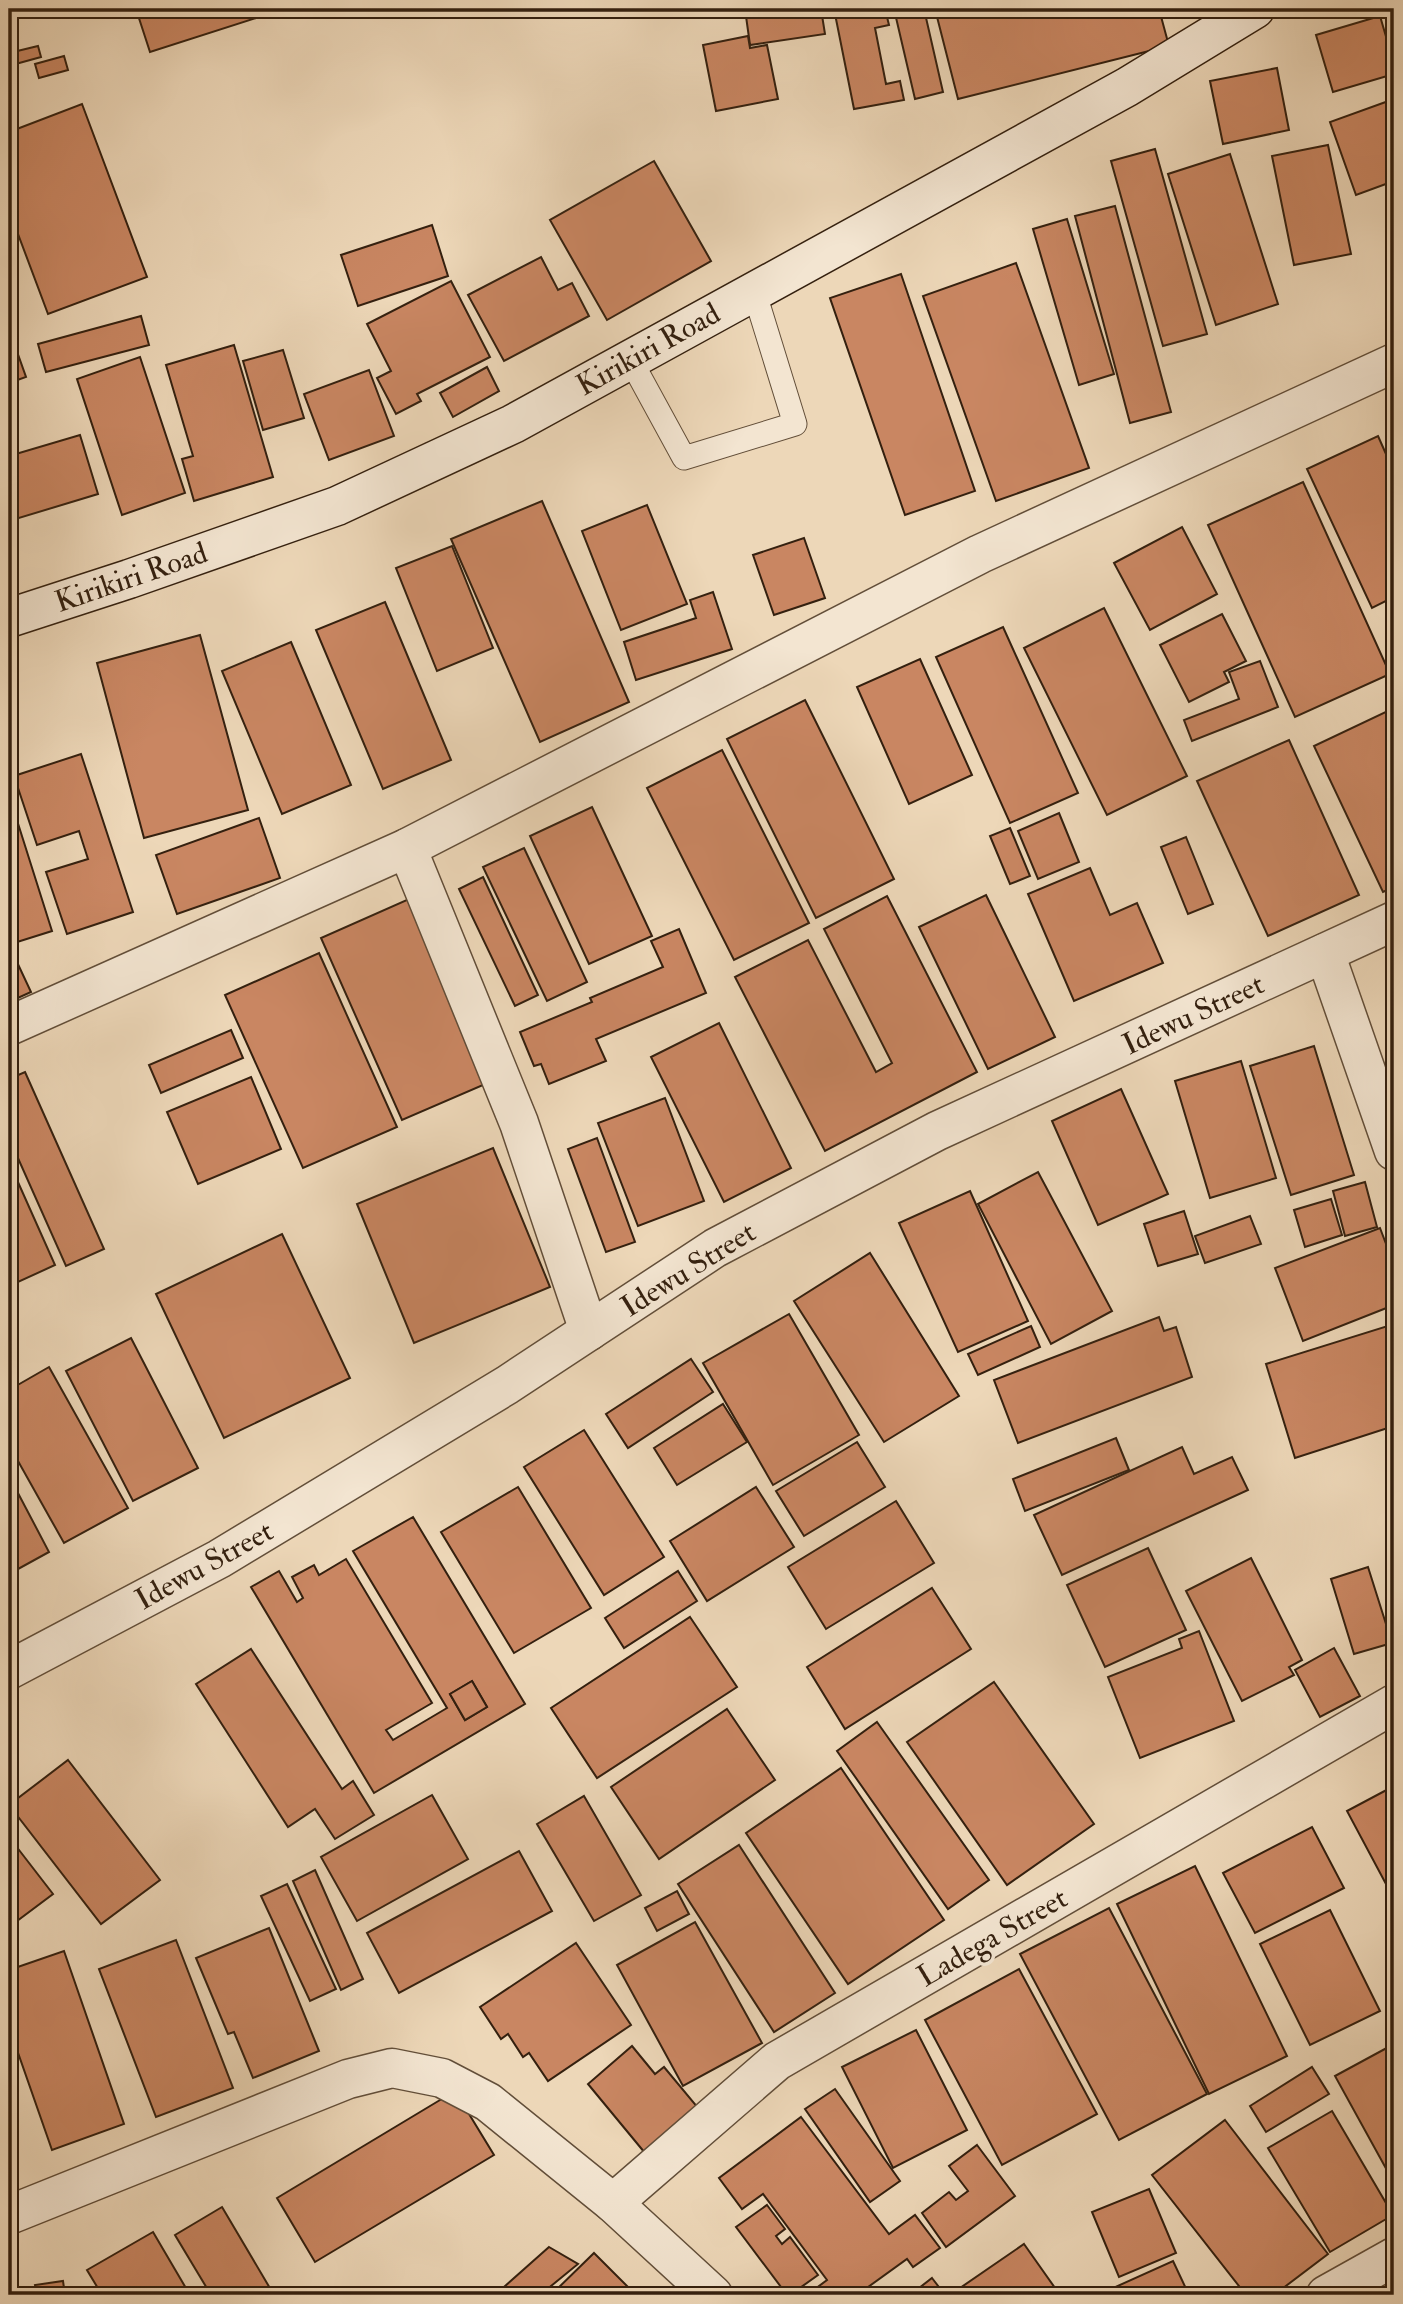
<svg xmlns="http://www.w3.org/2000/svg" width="1403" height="2304" font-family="'IM FELL Double Pica',serif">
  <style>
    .building { fill: #c98662; stroke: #34200f; stroke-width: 2; fill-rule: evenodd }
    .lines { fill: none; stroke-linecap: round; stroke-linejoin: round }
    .service-casing { stroke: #624e39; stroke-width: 25 }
    .minor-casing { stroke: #624e39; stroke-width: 41 }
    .secondary-casing { stroke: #34200f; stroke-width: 41 }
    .service { stroke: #f3e5d1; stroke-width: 23 }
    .minor { stroke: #f3e5d1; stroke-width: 38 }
    .secondary { stroke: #f3e5d1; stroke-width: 38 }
    .labels { text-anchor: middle; stroke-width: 7; stroke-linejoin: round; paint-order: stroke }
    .street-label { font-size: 30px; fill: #34200f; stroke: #f3e5d1 }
  </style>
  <rect width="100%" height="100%" fill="#edd7b8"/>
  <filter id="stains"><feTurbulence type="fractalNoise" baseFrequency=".00286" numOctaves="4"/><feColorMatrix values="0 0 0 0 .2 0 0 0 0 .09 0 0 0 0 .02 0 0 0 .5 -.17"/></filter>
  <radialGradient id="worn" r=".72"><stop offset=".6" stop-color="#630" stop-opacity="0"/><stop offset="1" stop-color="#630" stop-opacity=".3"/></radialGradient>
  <g class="building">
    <path d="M136,9H284L150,52Z"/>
    <path d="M745,9H821L825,34L750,45Z"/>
    <path d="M834,9H885L889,25L875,28L886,84L900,81L904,100L854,109Z"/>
    <path d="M894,9H924L943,92L915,99Z"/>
    <path d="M935,9H1159L1169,46L958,99Z"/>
    <path d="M1380,16L1394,64V74L1333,92L1316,35Z"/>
    <path d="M748,36L750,48L767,45L778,99L716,111L703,45Z"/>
    <path d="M38,46L41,57L12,65L9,53Z"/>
    <path d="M64,56L68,70L39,78L35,64Z"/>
    <path d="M1277,68L1289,130L1223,144L1210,81Z"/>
    <path d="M1394,99V181L1356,195L1330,122Z"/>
    <path d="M82,104L147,277L48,314L9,210V132Z"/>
    <path d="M1328,145L1351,254L1294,265L1272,156Z"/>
    <path d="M1155,149L1207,334L1163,346L1111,161Z"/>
    <path d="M1230,154L1278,304L1216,325L1168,174Z"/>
    <path d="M654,161L711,261L607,320L550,220Z"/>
    <path d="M1115,206L1171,412L1130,423L1075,216Z"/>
    <path d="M1067,219L1114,374L1079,385L1033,229Z"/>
    <path d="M432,225L448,276L358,306L341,255Z"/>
    <path d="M541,257L558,290L572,283L589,316L504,361L468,295Z"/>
    <path d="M1016,263L1089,468L996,501L923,296Z"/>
    <path d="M901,274L975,491L905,515L830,298Z"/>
    <path d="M451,281L490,357L417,394L421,401L396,414L377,378L391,371L367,324Z"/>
    <path d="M141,316L149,345L46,372L38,344Z"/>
    <path d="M9,329L26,377L9,383Z"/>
    <path d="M234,345L273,477L194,501L182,459L193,456L166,365Z"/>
    <path d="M283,350L304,418L263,430L243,361Z"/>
    <path d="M140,357L185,493L122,515L77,379Z"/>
    <path d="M487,367L499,391L453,417L440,393Z"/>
    <path d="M369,370L394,436L329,460L304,394Z"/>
    <path d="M80,435L98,494L9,521V456Z"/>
    <path d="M1378,436L1394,472V597L1372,608L1307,469Z"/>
    <path d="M1303,482L1390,674L1295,717L1208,525Z"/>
    <path d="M542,501L629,702L540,742L451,539Z"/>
    <path d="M647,505L687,604L621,630L582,531Z"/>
    <path d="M1182,527L1217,594L1150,630L1114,563Z"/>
    <path d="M804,538L825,598L774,615L753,555Z"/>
    <path d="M452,546L493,648L437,671L396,568Z"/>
    <path d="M713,592L732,649L636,680L624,642L696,618L690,600Z"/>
    <path d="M385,602L451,760L383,789L316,630Z"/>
    <path d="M1104,608L1187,776L1107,815L1024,648Z"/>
    <path d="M1222,614L1246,661L1224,672L1229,682L1189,702L1160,645Z"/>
    <path d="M1003,627L1078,793L1010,823L936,657Z"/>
    <path d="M200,635L248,810L144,838L97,663Z"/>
    <path d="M291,642L351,785L282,814L222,671Z"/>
    <path d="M920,659L972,775L909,804L857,687Z"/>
    <path d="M1260,661L1278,707L1192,741L1184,720L1239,699L1229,672Z"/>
    <path d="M805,700L894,879L816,918L727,739Z"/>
    <path d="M1394,708V887L1383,892L1314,746Z"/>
    <path d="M1289,740L1359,895L1268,936L1197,781Z"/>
    <path d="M722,750L809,923L734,960L647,788Z"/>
    <path d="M81,754L133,912L67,934L46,872L88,859L79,831L37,845L14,776Z"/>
    <path d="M9,795L52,931L14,943L9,928Z"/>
    <path d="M592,807L652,936L589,964L530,836Z"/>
    <path d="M1059,813L1079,862L1038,879L1018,831Z"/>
    <path d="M259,818L280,878L177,914L156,855Z"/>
    <path d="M1010,828L1030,876L1010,884L990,836Z"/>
    <path d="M1186,837L1213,904L1188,914L1161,847Z"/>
    <path d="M524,848L587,982L547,1001L483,867Z"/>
    <path d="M1090,868L1110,915L1137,903L1163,963L1074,1001L1028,894Z"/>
    <path d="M483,877L538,995L515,1006L459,889Z"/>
    <path d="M986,895L1055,1037L988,1069L919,927Z"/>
    <path d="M887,896L977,1072L825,1151L735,977L808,940L876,1072L892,1063L824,929Z"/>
    <path d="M409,899L490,1082L402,1120L321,938Z"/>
    <path d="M679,929L706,993L596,1039L606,1061L549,1084L541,1064L534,1066L520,1032L592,1002L590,998L663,967L651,941Z"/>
    <path d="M9,945L31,992L9,1002Z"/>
    <path d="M319,953L397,1127L303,1168L225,995Z"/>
    <path d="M719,1023L791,1168L724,1202L651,1057Z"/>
    <path d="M231,1030L243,1058L161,1093L149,1065Z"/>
    <path d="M1314,1046L1354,1175L1291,1195L1250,1066Z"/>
    <path d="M1241,1061L1276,1178L1210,1198L1175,1081Z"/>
    <path d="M25,1072L104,1249L66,1266L9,1138V1079Z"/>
    <path d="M251,1077L281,1149L198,1184L167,1112Z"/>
    <path d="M1121,1089L1168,1194L1098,1225L1052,1121Z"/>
    <path d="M665,1098L704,1201L638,1226L598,1123Z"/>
    <path d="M597,1138L635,1242L606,1252L568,1149Z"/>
    <path d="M493,1148L550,1287L414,1343L357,1204Z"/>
    <path d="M9,1162L55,1265L18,1282L9,1262Z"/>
    <path d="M1038,1172L1112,1311L1051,1344L978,1204Z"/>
    <path d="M1365,1182L1377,1227L1345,1236L1333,1191Z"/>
    <path d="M970,1191L1028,1321L958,1352L899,1223Z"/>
    <path d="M1331,1199L1342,1235L1305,1247L1294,1210Z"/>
    <path d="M1184,1211L1198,1254L1158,1266L1144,1224Z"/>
    <path d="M1250,1216L1261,1244L1205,1263L1195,1236Z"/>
    <path d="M1380,1228L1394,1265V1305L1303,1341L1275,1268Z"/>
    <path d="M282,1234L350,1378L224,1438L156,1294Z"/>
    <path d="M870,1253L959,1396L884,1442L794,1301Z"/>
    <path d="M789,1314L859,1435L773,1485L703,1363Z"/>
    <path d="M1159,1317L1164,1331L1176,1327L1192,1377L1018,1443L994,1380Z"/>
    <path d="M1394,1324V1426L1295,1458L1266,1364Z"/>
    <path d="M1031,1326L1040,1347L978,1375L968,1354Z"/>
    <path d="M131,1338L198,1468L133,1501L66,1371Z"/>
    <path d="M691,1359L713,1392L628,1448L606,1414Z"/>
    <path d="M49,1367L128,1508L64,1543L9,1445V1390Z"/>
    <path d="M723,1404L747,1442L677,1485L654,1448Z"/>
    <path d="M584,1430L664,1557L604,1595L524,1467Z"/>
    <path d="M1116,1438L1129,1470L1025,1511L1013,1479Z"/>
    <path d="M857,1442L885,1487L804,1536L776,1491Z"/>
    <path d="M1182,1447L1194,1474L1232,1457L1248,1490L1062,1575L1034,1515Z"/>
    <path d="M9,1476L49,1552L9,1574Z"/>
    <path d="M518,1487L591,1608L514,1653L441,1532Z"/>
    <path d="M756,1487L794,1547L707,1601L670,1541Z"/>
    <path d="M896,1501L934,1563L826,1629L788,1567Z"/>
    <path d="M413,1517L525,1704L374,1793L251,1587L279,1571L297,1602L303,1598L292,1577L314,1565L319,1575L346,1559L432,1703L386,1730L393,1740L447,1708L353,1551ZM472,1681L487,1707L465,1720L450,1694Z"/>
    <path d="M1148,1548L1186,1630L1105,1667L1067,1585Z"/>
    <path d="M1251,1558L1302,1660L1289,1667L1294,1675L1242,1701L1186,1591Z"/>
    <path d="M1368,1567L1392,1643L1354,1654L1331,1579Z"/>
    <path d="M678,1571L697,1601L624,1648L605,1618Z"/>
    <path d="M932,1588L971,1649L845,1729L807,1667Z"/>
    <path d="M690,1617L737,1687L597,1778L551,1708Z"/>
    <path d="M1199,1631L1234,1721L1140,1758L1108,1677L1182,1648L1179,1639Z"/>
    <path d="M1334,1648L1360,1696L1320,1717L1295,1670Z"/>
    <path d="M251,1649L342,1789L353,1781L374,1815L335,1839L315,1809L288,1827L196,1684Z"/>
    <path d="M472,1681L487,1707L465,1720L450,1694Z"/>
    <path d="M994,1682L1094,1824L1007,1885L907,1742Z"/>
    <path d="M727,1709L775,1780L659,1859L611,1787Z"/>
    <path d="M877,1722L989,1880L948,1909L837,1751Z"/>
    <path d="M68,1760L160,1880L101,1924L9,1805Z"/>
    <path d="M841,1768L944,1920L848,1984L746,1833Z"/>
    <path d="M1394,1786V1899L1347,1811Z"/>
    <path d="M432,1795L468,1859L357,1921L321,1857Z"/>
    <path d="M584,1796L641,1895L594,1921L537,1824Z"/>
    <path d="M1312,1827L1344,1888L1255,1933L1223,1873Z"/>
    <path d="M9,1837L53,1894L9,1927Z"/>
    <path d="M739,1845L835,1993L774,2032L678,1884Z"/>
    <path d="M519,1851L552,1911L399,1993L367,1933Z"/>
    <path d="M1195,1866L1287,2056L1209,2094L1117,1904Z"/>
    <path d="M315,1870L363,1979L341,1990L293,1881Z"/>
    <path d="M287,1884L336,1989L310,2001L261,1896Z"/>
    <path d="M677,1891L689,1914L657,1931L645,1908Z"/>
    <path d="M1109,1908L1207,2094L1119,2140L1020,1954Z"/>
    <path d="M1330,1910L1380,2011L1310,2045L1260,1944Z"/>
    <path d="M695,1922L762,2043L683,2086L617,1965Z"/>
    <path d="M269,1928L319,2051L253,2078L234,2032L228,2034L196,1958Z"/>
    <path d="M176,1940L233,2088L156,2117L99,1969Z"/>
    <path d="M576,1943L631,2025L548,2081L529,2053L523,2057L508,2034L501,2039L480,2007Z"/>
    <path d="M64,1951L124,2124L52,2150L9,2027V1970Z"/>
    <path d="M1019,1969L1097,2114L1002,2165L925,2020Z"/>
    <path d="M916,2030L967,2130L893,2168L842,2067Z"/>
    <path d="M1394,2044V2183L1335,2076Z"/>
    <path d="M632,2046L655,2074L664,2067L699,2109L645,2153L588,2084Z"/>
    <path d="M1312,2067L1329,2094L1266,2132L1250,2106Z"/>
    <path d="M835,2089L900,2181L870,2202L805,2109Z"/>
    <path d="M455,2091L494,2155L315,2262L277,2198Z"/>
    <path d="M1332,2111L1393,2215L1330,2252L1268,2148Z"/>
    <path d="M801,2117L889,2234L915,2215L940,2248L913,2267L907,2259L857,2295H807L827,2280L763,2194L742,2209L719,2178Z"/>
    <path d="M1225,2120L1328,2254L1274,2295H1246L1152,2175Z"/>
    <path d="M977,2145L1015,2196L946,2247L922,2213L949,2192L956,2200L968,2191L949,2166Z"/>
    <path d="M1149,2189L1176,2253L1119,2277L1092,2212Z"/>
    <path d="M767,2205L785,2229L776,2236L782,2244L790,2237L818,2275L790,2295H787L736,2227Z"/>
    <path d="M222,2207L274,2295H211L175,2235Z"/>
    <path d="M153,2232L190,2295H102L87,2270Z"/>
    <path d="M1024,2244L1060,2295H965L960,2288Z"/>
    <path d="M549,2247L578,2264L540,2295H495Z"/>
    <path d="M594,2253L636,2295H551Z"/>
    <path d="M1173,2261L1189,2295H1114L1111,2289Z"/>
    <path d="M932,2278L945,2295H910Z"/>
    <path d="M63,2281L65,2295H37L35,2285Z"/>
  </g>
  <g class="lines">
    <g class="service-casing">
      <path id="service" d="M630,359L684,458L795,424L754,291"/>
    </g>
    <g class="minor-casing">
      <g id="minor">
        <path d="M407,848L519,1123L589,1331"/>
        <path d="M1325,953L1394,1151"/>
        <path d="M9,1026L407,848L980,554L1394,363"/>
        <path d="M9,1670L219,1559L507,1385L715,1248L937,1131L1394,921"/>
        <path d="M613,2203L777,2061L1394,1704"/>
        <path d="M9,2215L348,2079L392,2068L442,2078L488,2102L613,2203L713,2295"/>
        <path d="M1326,2295L1394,2257"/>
      </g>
    </g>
    <g class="secondary-casing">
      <path id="secondary" d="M9,618L129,579L337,506L513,424L1127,87L1255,9"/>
    </g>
    <use href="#service" class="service"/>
    <use href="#minor" class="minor"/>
    <use href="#secondary" class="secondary"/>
  </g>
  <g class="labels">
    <g class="street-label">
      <text transform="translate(648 349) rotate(-29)" y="10">Kirikiri Road</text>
      <text transform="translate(131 577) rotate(-19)" y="10">Kirikiri Road</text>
      <text transform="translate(1193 1014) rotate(-25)" y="10">Idewu Street</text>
      <text transform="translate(688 1269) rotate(-32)" y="10">Idewu Street</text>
      <text transform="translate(204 1565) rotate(-29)" y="10">Idewu Street</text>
      <text transform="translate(992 1937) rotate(-30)" y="10">Ladega Street</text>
    </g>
  </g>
  <rect width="1403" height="2304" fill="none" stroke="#edd7b8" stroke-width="35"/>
  <rect x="10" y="10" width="1382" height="2283" fill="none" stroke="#34200f" stroke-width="3.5"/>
  <rect x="18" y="18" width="1368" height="2269" fill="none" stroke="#34200f" stroke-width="2"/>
  <rect width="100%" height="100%" filter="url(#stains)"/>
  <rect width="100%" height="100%" fill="url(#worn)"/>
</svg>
